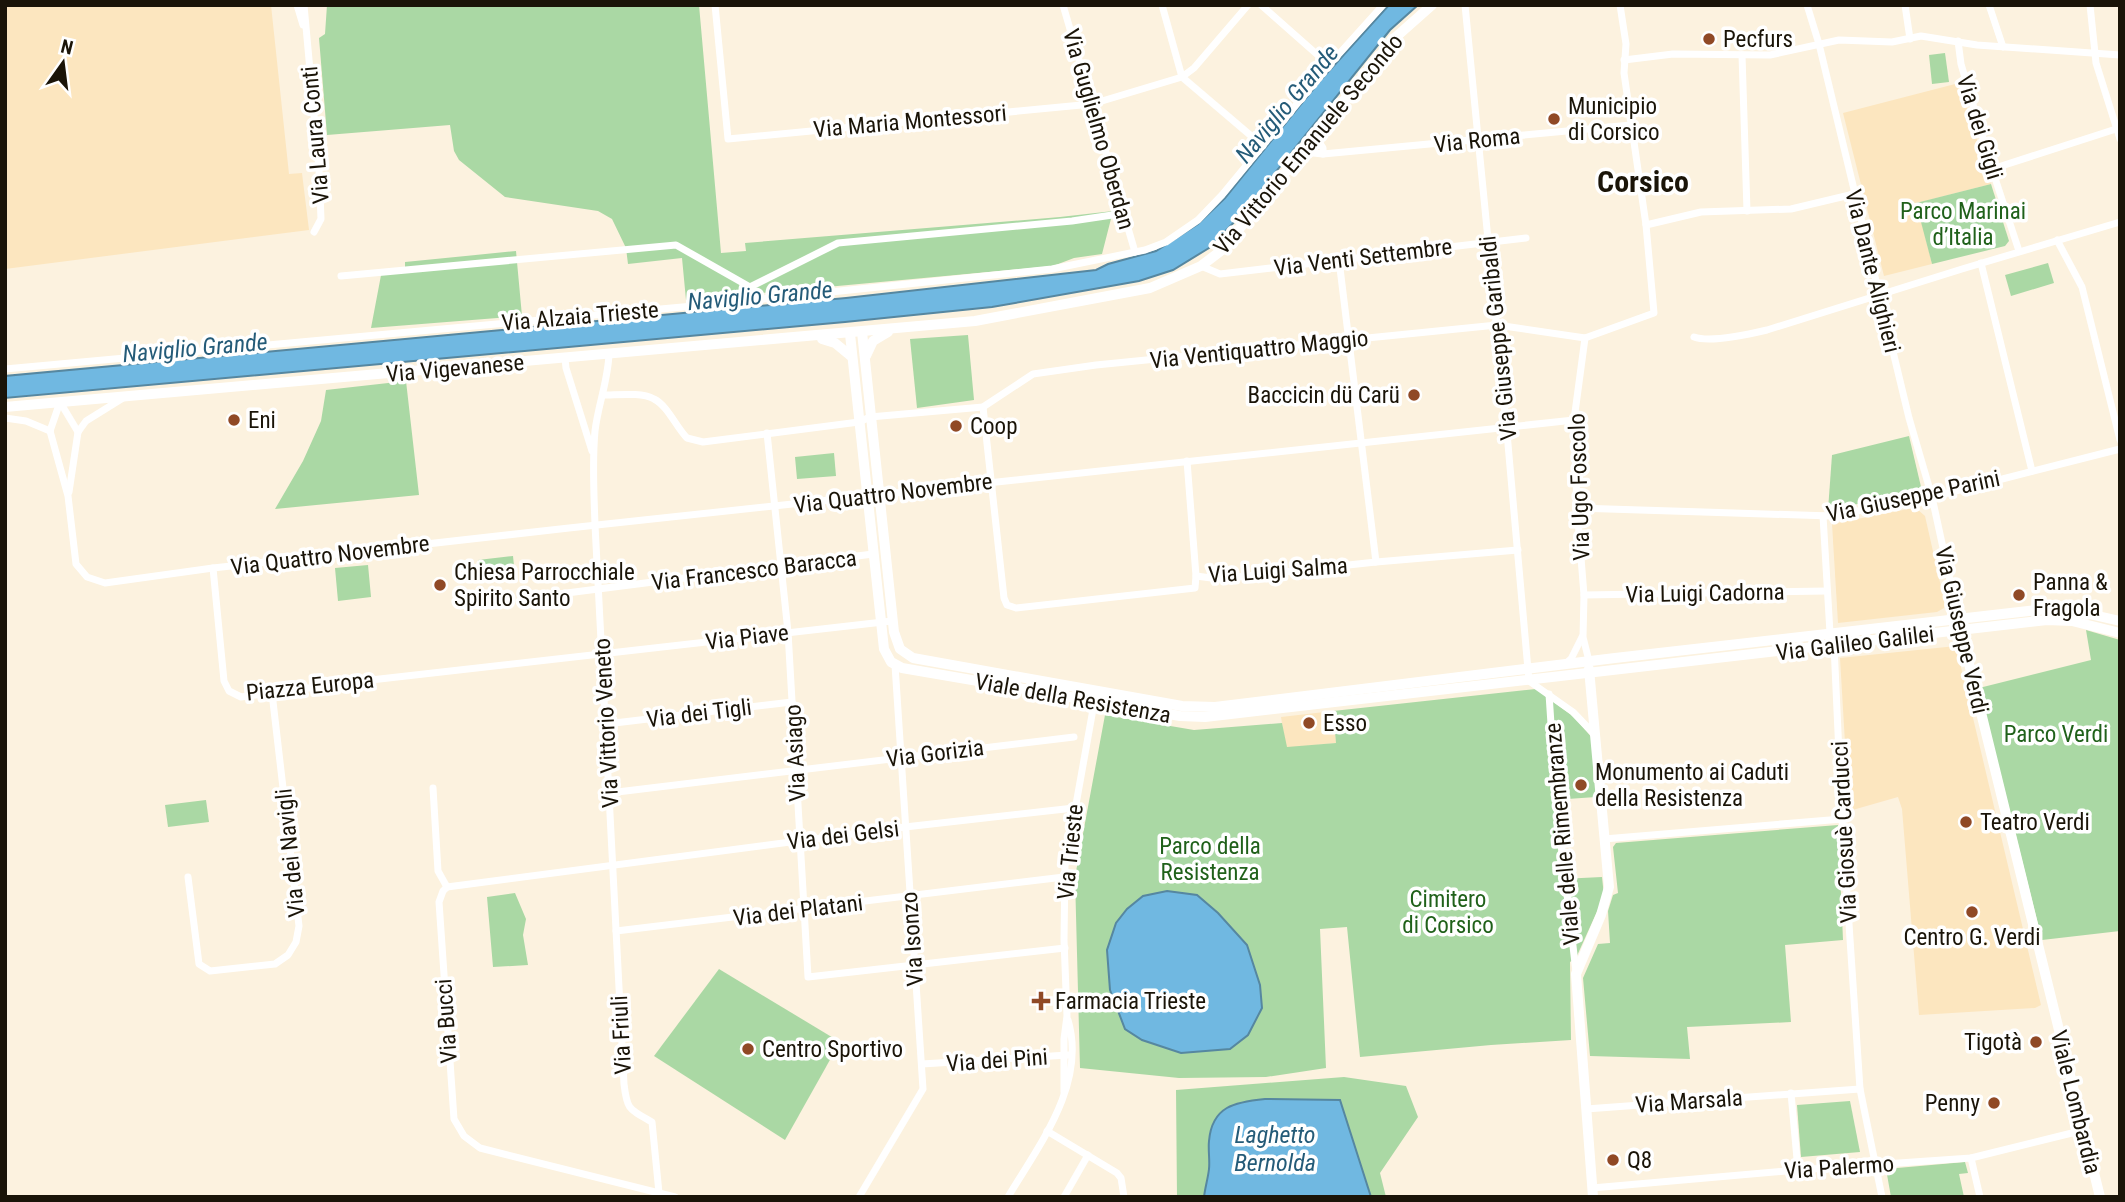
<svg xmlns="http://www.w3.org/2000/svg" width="2125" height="1202" font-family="'Roboto Condensed',sans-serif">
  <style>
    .built { fill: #fce6bf }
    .green { fill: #aad8a4 }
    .water { fill: #70b8e1; stroke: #5687a0; stroke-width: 2 }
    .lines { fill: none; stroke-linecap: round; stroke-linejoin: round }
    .street { stroke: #fff; stroke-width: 7 }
    .secondary { stroke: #fff; stroke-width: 10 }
    .poi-dot { fill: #904925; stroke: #fff; stroke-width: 2.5 }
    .labels { text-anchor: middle; stroke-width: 7; stroke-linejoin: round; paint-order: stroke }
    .poi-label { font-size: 23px; fill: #1a1408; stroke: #fff; text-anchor: start }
    .street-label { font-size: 23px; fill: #1a1408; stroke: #fff }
    .park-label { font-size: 23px; fill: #20611a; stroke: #fff }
    .water-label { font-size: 24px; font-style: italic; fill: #245b78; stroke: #fff }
    .district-label { font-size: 30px; font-weight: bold; fill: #1a1408; stroke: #fff }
  </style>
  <rect width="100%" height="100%" fill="#fcf2df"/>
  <g class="built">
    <path d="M5,5H271L289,174L302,173L309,230L5,269Z"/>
    <path d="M1959,83L1991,184L1917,203L1932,264L1884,276L1843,113Z"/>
    <path d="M1908,509H1917L1925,516L1944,600V608L1937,612L1838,623L1832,524Z"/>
    <path d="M1956,646L2041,1005L2035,1008L1919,1015L1902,809L1898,797L1849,811L1840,658Z"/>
    <path d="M1333,711L1336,743L1286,748L1281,717Z"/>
  </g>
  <g class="green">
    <path d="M327,5H699L721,253L746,251L745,243L1060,217L1113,211L1102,254L1074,258L1053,266L686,300L682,258L628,264L626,248L612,219L598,211L505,197L459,160L454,151L450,125L327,135L319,38L325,34Z"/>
    <path d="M1945,53L1949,82L1932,84L1929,55Z"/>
    <path d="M1991,184L2009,241L2005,246L1932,264L1916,203Z"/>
    <path d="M516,251L522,316L371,328L382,270L405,268V262Z"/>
    <path d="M2048,263L2054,283L2011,296L2005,275Z"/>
    <path d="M968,335L974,400L917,408L910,339Z"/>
    <path d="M406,381L419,495L275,509L303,461L321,421L326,390Z"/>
    <path d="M1909,436L1922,491L1828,510L1832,455Z"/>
    <path d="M834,453L836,476L797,479L795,457Z"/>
    <path d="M513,556L515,575L480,579L478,560Z"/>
    <path d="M368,565L371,597L338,601L335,568Z"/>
    <path d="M2086,630L2120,640V931L2042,940L1979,688L2091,660Z"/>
    <path d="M1536,689L1574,717L1594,740L1596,797L1553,800L1561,879L1602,877L1604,896L1576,958L1570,962L1571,1040L1491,1045L1360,1057L1347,927L1320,929L1326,1068L1266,1077L1179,1078L1080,1068L1075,877L1105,715L1194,730L1282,723L1287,747L1336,743L1333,711Z"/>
    <path d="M206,800L209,822L168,827L165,805Z"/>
    <path d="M1838,825L1843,940L1785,945L1791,1022L1687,1027L1690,1059L1590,1056L1583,978L1598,944L1610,943L1608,911L1613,895L1618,893L1613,847L1616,843Z"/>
    <path d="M515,893L526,919L523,935L528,965L493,967L487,897Z"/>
    <path d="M719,969L840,1042L785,1140L654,1056Z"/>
    <path d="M1344,1077L1406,1086L1418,1117L1380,1173L1386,1197H1177L1176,1090Z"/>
    <path d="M1850,1101L1860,1152L1801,1157L1797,1105Z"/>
    <path d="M1965,1162L1968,1173L1959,1174L1964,1197H1891L1886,1169Z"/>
  </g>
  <g class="water">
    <path d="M1389,5H1418L1390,30L1241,215L1209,248L1173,270L1139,281L992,307L845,322L5,398V376L846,298L1096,270L1108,264L1156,251L1198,224L1225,198L1319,82Z"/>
    <path d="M1167,891L1197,895L1218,913L1247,945L1260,985L1262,1008L1248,1035L1230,1049L1181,1053L1142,1040L1125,1029L1110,990L1107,950L1116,923L1127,909L1143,896Z"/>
    <path d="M1265,1099L1340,1100L1371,1197H1204C1205,1188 1208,1178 1209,1169C1210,1160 1208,1150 1209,1141C1212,1106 1235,1102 1265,1099Z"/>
  </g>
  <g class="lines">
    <g class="street">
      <path d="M297,5L303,25"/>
      <path d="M304,5L319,169L321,219L314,232"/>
      <path d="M715,5L728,139L1092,104L1182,77L1194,68L1248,5"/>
      <path d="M1063,5L1135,252"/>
      <path d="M1162,5L1182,77L1263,146"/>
      <path d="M1261,5L1329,65"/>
      <path d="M1465,5L1507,433L1529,681L1573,712L1595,735"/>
      <path d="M1807,5L1819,44L1909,418L1932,497L1961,631"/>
      <path d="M1905,5L1910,39"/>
      <path d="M1989,5L2003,47"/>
      <path d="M2090,5L2096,63L2120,139"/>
      <path d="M1958,41L1961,64L1992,169L2019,251"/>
      <path d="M1742,55L1747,211"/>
      <path d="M1624,60L1673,54L1770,55L1839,40L1892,42L1921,36L1977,45L2120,55"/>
      <path d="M1315,136L1323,148V154"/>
      <path d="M1303,152L1323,154L1631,125"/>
      <path d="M1992,169L2116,129"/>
      <path d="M1646,225L1701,212L1791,209L1854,194"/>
      <path d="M2057,240L2082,287L2120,440"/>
      <path d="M1339,260L1376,562"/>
      <path d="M1981,263L2032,471"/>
      <path d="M1201,266L1220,274L1526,238"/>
      <path d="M341,276L676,245L750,287L838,243L1072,221L1119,214"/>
      <path d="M1694,337C1710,343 1750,334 1767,330L1962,269L2120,222"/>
      <path d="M1585,338L1574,420L1577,508L1584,595L1583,637L1589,661"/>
      <path d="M609,354C608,381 598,405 595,431C592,462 594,494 595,525L624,1084C627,1110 629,1109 652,1122L659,1193"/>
      <path d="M565,358L566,368L592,451"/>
      <path d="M5,369L715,304L1052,269L1145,250L1166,242L1198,220L1222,195L1329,65L1383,5"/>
      <path d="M603,395C618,395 641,392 654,399C668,406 676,427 687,438L703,442L859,422L870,417L983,407L1033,374L1096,365L1497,325L1585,338L1654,313L1646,225L1624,73L1626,44L1620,5"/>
      <path d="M60,402L78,432"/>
      <path d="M983,407L1004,598L1007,605L1016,608L1195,588L1196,576L1187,461"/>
      <path d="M5,418L26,421L50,431"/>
      <path d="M50,431L68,496L76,564L87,577L105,583L213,568L569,528L1574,420"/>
      <path d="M50,431L60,402"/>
      <path d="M767,433L788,632L808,977L1065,948"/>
      <path d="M69,492L78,432L86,421L123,398"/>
      <path d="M1577,508L1831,516L1932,497L2120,449"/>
      <path d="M1823,516L1830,633"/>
      <path d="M213,568L224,681L229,691L241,697L362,681L892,621"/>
      <path d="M1196,576L1219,579L1376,562L1518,550"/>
      <path d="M551,595L873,554"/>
      <path d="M1584,595L1827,591"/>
      <path d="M1834,645L1842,819L1860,1089L1882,1197"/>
      <path d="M1564,665L1571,659L1582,637"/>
      <path d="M1549,694L1556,799L1576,972"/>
      <path d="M606,724L792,702"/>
      <path d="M433,788L438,871L447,887"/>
      <path d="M609,793L1074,737"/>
      <path d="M1604,839L1842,819"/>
      <path d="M188,877L199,964L210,971L275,964L288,955L296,942L299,926L272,693"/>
      <path d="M447,887L905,827L1074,808"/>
      <path d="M447,887L443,891L439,902L454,1119L464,1136L480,1148L675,1197"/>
      <path d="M616,931L1064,877"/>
      <path d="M922,1064L1068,1055"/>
      <path d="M1064,1092V1039L1067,1016L1064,940L1065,866L1095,698"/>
      <path d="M1791,1093L1798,1170"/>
      <path d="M1586,1109L1860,1089"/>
      <path d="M1047,1131L1117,1173L1121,1178L1124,1197"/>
      <path d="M1971,1158L1980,1197"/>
      <path d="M1592,1188L1798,1170L1971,1158L2084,1130"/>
      <path d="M859,1197L923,1089L895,665"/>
      <path d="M1008,1197C1039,1145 1087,1084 1068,1020"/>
      <path d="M1064,1197L1088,1155"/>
    </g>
    <g class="secondary">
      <path d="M862,332L894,632L900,649L913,658L1182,706L1215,707L1615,658L2046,609L2072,610L2120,621"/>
      <path d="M850,334L884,649L891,662L902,668L1180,716L1205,717L2047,620L2072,621L2120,633"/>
      <path d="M822,339L835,343L852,357"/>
      <path d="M866,356L873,341L888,332"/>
      <path d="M5,407L975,321L1150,288L1201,266L1222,250L1380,56L1397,36L1432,5"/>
      <path d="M1961,631L2100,1197"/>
      <path d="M1589,669L1609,887L1601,915L1576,974L1593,1197"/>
    </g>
  </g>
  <g class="poi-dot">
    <circle cx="1709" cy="39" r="7"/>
    <circle cx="1554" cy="119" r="7"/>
    <circle cx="1414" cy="395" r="7"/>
    <circle cx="234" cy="420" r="7"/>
    <circle cx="956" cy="426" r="7"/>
    <circle cx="440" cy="585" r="7"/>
    <circle cx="2019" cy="595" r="7"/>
    <circle cx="1309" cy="723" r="7"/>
    <circle cx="1581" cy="785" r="7"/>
    <circle cx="1966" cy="822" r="7"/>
    <circle cx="1972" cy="912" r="7"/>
    <path d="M1037.5 990.5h7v7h7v7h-7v7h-7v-7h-7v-7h7z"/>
    <circle cx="2036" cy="1042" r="7"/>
    <circle cx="748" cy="1049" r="7"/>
    <circle cx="1994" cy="1103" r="7"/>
    <circle cx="1613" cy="1160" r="7"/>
  </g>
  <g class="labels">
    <g class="poi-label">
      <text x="1723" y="47">Pecfurs</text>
      <text x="1568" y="114">Municipio<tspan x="1568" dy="26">di Corsico</tspan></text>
      <text x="1400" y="403" text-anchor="end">Baccicin dü Carü</text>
      <text x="248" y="428">Eni</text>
      <text x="970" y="434">Coop</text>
      <text x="454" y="580">Chiesa Parrocchiale<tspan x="454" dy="26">Spirito Santo</tspan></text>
      <text x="2033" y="590">Panna &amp;<tspan x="2033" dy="26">Fragola</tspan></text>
      <text x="1323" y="731">Esso</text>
      <text x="1595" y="780">Monumento ai Caduti<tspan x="1595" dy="26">della Resistenza</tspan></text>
      <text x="1980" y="830">Teatro Verdi</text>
      <text x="1972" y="945" text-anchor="middle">Centro G. Verdi</text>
      <text x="1055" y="1009">Farmacia Trieste</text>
      <text x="2022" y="1050" text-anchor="end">Tigotà</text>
      <text x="762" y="1057">Centro Sportivo</text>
      <text x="1980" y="1111" text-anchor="end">Penny</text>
      <text x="1627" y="1168">Q8</text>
    </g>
    <g class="street-label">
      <text transform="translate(910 121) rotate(-5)" y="8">Via Maria Montessori</text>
      <text transform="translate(1980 127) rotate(73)" y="8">Via dei Gigli</text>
      <text transform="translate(1099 129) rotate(74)" y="8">Via Guglielmo Oberdan</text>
      <text transform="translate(315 135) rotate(-95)" y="8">Via Laura Conti</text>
      <text transform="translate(1477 140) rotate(-6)" y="8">Via Roma</text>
      <text transform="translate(1308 144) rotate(-50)" y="8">Via Vittorio Emanuele Secondo</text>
      <text transform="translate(1363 257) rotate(-7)" y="8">Via Venti Settembre</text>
      <text transform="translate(1873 271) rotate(76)" y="8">Via Dante Alighieri</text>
      <text transform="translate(580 316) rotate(-5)" y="8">Via Alzaia Trieste</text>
      <text transform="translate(1498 338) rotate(-96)" y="8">Via Giuseppe Garibaldi</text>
      <text transform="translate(1259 349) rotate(-6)" y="8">Via Ventiquattro Maggio</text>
      <text transform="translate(455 368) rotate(-5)" y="8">Via Vigevanese</text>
      <text transform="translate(1579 487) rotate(-92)" y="8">Via Ugo Foscolo</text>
      <text transform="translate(893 493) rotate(-7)" y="8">Via Quattro Novembre</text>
      <text transform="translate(1913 496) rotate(-12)" y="8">Via Giuseppe Parini</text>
      <text transform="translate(330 555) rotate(-7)" y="8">Via Quattro Novembre</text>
      <text transform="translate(754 570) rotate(-7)" y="8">Via Francesco Baracca</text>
      <text transform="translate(1278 570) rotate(-4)" y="8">Via Luigi Salma</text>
      <text transform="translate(1705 593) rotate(-1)" y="8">Via Luigi Cadorna</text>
      <text transform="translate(1962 630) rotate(77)" y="8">Via Giuseppe Verdi</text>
      <text transform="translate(747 637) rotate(-7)" y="8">Via Piave</text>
      <text transform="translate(1855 643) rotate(-7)" y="8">Via Galileo Galilei</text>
      <text transform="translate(310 686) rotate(-6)" y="8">Piazza Europa</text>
      <text transform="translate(1073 698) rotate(10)" y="8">Viale della Resistenza</text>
      <text transform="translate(699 713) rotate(-7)" y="8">Via dei Tigli</text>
      <text transform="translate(606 723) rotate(-93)" y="8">Via Vittorio Veneto</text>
      <text transform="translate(795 753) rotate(-93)" y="8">Via Asiago</text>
      <text transform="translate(935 753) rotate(-7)" y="8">Via Gorizia</text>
      <text transform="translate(1844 832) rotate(-93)" y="8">Via Giosuè Carducci</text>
      <text transform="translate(1562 834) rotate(-95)" y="8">Viale delle Rimembranze</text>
      <text transform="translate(843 835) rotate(-7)" y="8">Via dei Gelsi</text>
      <text transform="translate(1070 852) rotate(-84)" y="8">Via Trieste</text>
      <text transform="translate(290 853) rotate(-96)" y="8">Via dei Navigli</text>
      <text transform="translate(798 910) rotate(-7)" y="8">Via dei Platani</text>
      <text transform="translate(912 939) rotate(-94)" y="8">Via Isonzo</text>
      <text transform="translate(446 1021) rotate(-94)" y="8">Via Bucci</text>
      <text transform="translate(621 1035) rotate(-93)" y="8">Via Friuli</text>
      <text transform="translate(997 1060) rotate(-4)" y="8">Via dei Pini</text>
      <text transform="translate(1689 1101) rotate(-4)" y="8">Via Marsala</text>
      <text transform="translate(2076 1102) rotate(76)" y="8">Viale Lombardia</text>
      <text transform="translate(1839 1167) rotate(-4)" y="8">Via Palermo</text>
    </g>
    <g class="park-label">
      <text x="1963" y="219">Parco Marinai<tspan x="1963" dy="26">d’Italia</tspan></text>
      <text x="2056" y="742">Parco Verdi</text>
      <text x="1210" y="854">Parco della<tspan x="1210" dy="26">Resistenza</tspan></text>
      <text x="1448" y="907">Cimitero<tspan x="1448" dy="26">di Corsico</tspan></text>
    </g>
    <g class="water-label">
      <text transform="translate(1287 104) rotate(-50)" y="8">Naviglio Grande</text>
      <text transform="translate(760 296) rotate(-5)" y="8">Naviglio Grande</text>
      <text transform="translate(195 348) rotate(-5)" y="8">Naviglio Grande</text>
      <text x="1275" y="1143">Laghetto<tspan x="1275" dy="28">Bernolda</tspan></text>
    </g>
    <g class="district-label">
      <text x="1643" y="192">Corsico</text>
    </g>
  </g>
  <rect width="2125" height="1202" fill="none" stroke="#1a1408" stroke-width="14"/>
  <g transform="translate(63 63) rotate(14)" stroke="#ffffff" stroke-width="5" paint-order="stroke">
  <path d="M0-5L12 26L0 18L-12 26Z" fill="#1a1408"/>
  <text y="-10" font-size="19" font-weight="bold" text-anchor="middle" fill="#1a1408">N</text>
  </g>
</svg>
